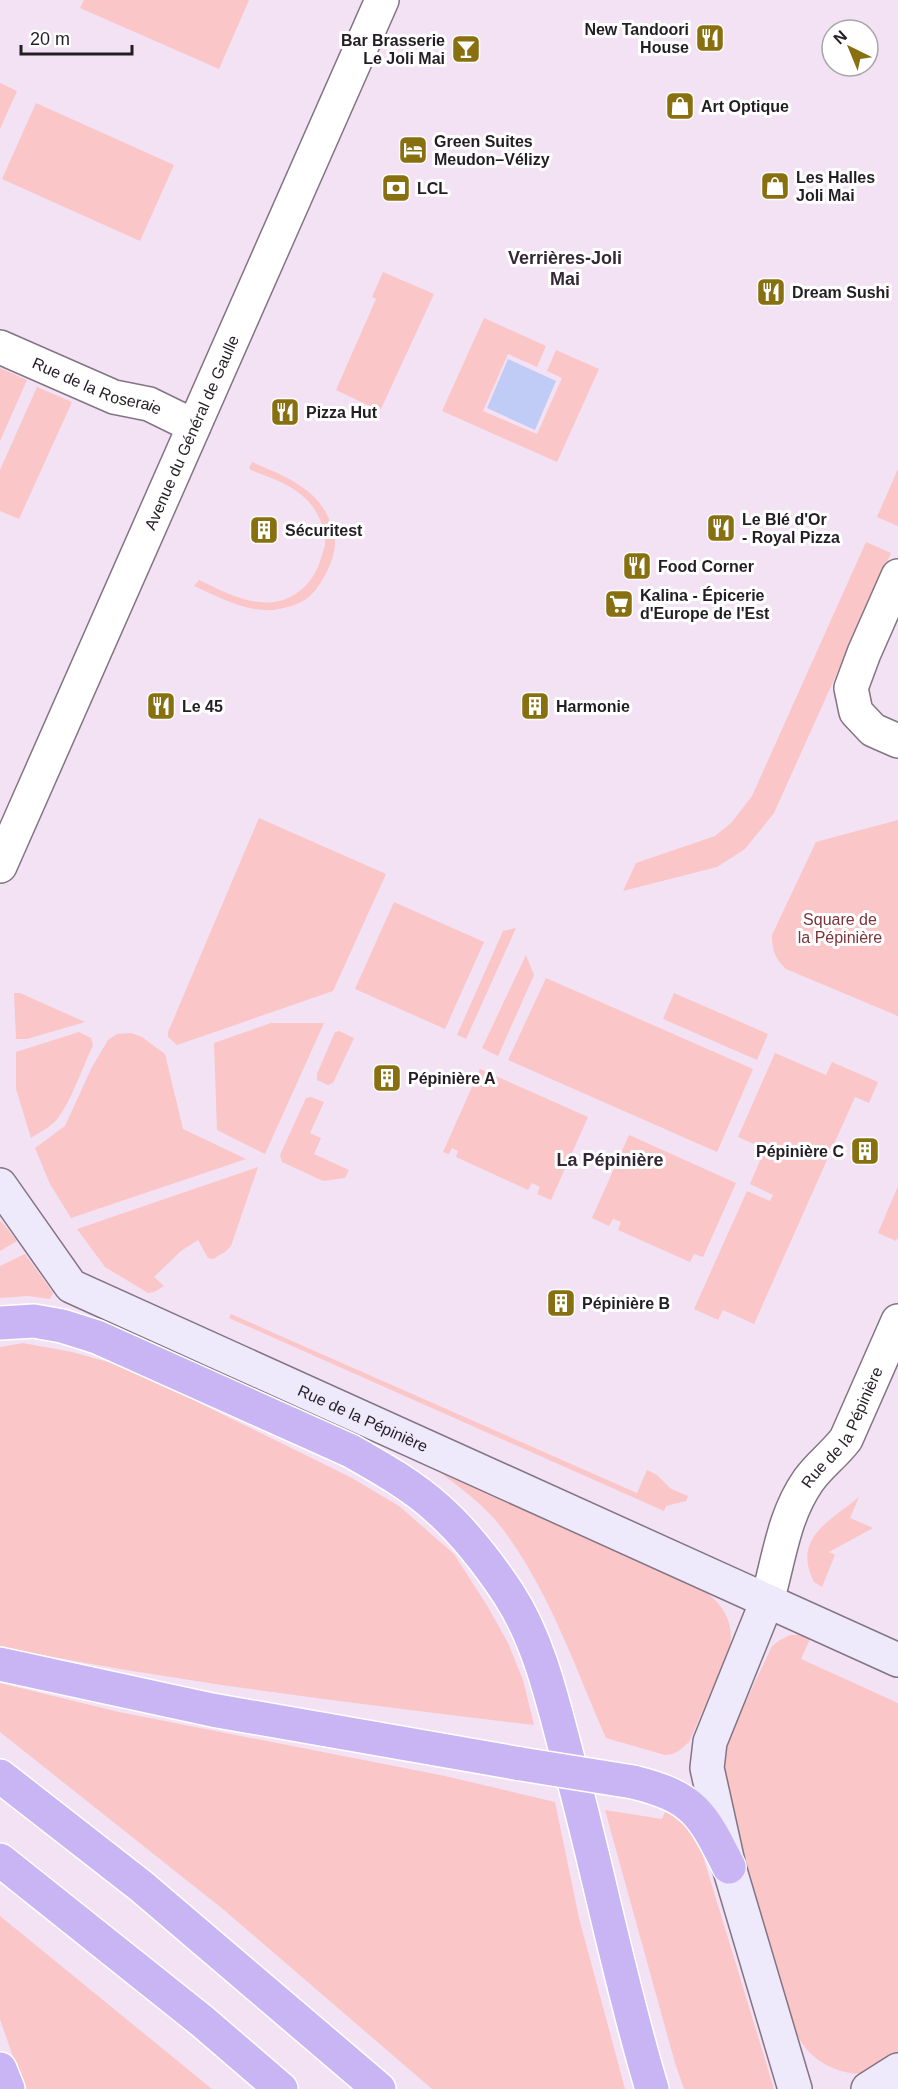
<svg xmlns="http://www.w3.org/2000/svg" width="898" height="2089" font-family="Helvetica,sans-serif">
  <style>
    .green { fill: #fac6c8 }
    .water { fill: #c1ccf6 }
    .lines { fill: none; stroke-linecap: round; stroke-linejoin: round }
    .street-casing { stroke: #837483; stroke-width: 36 }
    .secondary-casing { stroke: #837483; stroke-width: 36 }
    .highway-casing { stroke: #fff; stroke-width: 36 }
    .street { stroke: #fff; stroke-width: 33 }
    .secondary { stroke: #efe9fc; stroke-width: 33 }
    .highway { stroke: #c9b5f4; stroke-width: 33 }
    .highway-bridge-casing { stroke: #fff; stroke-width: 36; stroke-linecap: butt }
    .highway-bridge { stroke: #c9b5f4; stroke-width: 33 }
    .labels { text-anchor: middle; stroke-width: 6; stroke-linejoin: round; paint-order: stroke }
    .poi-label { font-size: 16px; font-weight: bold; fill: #231e24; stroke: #fff; text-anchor: start }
    .street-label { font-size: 16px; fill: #231e24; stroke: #fff }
    .park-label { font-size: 16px; fill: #7d333b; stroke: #fff }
    .neighbourhood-label { font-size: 18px; font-weight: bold; fill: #352835; stroke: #fff }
  </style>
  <rect width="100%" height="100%" fill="#f3e2f4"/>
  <g class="green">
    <path d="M84,0H249L219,69L80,8Z"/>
    <path d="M0,83L17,91L0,129Z"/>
    <path d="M36,103L174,165L140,241L2,179Z"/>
    <path d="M383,272L434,294L380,411L336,390L376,299L372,297Z"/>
    <path d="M484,318L546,346L537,367L508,354L483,411L537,434L562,378L547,371L556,350L599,369L557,462L442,411Z"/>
    <path d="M0,368L27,380L0,441Z"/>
    <path d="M37,387L72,402L19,519L0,511V470Z"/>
    <path d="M252,462C279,474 315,486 328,517C331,523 335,536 335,543C335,559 322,585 310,596C299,606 277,611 263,610C239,609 215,595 194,586L199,580C218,589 238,600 259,602C291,606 315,584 322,555C323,551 326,546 325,541C325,527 317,510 307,500C292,484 270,478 251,470L249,468Z"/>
    <path d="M898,469V526L877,517Z"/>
    <path d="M866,542L891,553L774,813L745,849L717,867L623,891L636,863L715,836L731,823L752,796Z"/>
    <path d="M259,818L386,874L333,991L177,1045L168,1037V1032Z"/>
    <path d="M898,820V1016L786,969C775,959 772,950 772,935L816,842Z"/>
    <path d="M394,902L484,942L445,1029L355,989Z"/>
    <path d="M516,928L466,1039L457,1035L503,931Z"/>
    <path d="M526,955L534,975L498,1056L482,1048Z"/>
    <path d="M546,978L753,1069L717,1152L508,1060Z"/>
    <path d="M14,993H20L85,1022L27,1039H16Z"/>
    <path d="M674,993L768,1034L757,1060L663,1019Z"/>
    <path d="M271,1023H324L265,1154L217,1130L214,1043Z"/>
    <path d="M339,1031L354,1038L333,1083L328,1085L317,1080V1074L335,1032Z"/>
    <path d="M79,1032L91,1038L93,1045C82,1068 73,1097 58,1118C51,1127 40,1132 31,1138L16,1089V1052Z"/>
    <path d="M131,1033L142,1037L165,1054L183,1129L246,1159L71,1218L50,1184L35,1148L65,1126L91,1069L108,1040L117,1034Z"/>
    <path d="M775,1053L826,1075L832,1062L878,1082L869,1103L855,1097L754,1324L723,1310L718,1320L694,1309L747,1191L770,1201L773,1195L750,1184L765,1149L738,1137Z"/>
    <path d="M480,1069L588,1117L551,1200L537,1194L540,1187L532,1183L528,1190L456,1157L458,1151L452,1148L449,1154L443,1152Z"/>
    <path d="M311,1097L324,1102L310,1133L321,1138L314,1154L349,1170L345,1178L323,1181L282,1162L280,1155L306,1098Z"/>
    <path d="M629,1135L736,1183L703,1257L694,1254L690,1262L618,1230L621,1222L613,1219L609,1226L592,1218Z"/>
    <path d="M258,1167L231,1246L225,1252L213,1259L208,1258L198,1240L181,1251L154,1277L164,1286L154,1292L148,1293L105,1267L77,1229Z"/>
    <path d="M898,1186V1237L896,1241L878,1233Z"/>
    <path d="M1,1221L17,1241L0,1251V1222Z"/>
    <path d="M25,1254L53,1293L50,1299L28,1296L0,1298V1266Z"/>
    <path d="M231,1314L637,1493L647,1470L657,1475L671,1489L688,1496L686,1501L666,1506L664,1511L229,1318Z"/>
    <path d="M23,1343L72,1352L126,1367L352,1478L399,1506L454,1554L488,1607L508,1643L523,1680L534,1725C356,1704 176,1682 0,1647V1347Z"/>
    <path d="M441,1473L700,1588C723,1603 736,1623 729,1651L689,1742C681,1749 676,1755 665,1755L606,1738C575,1667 549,1590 502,1528C485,1506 463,1490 441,1473Z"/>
    <path d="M859,1497L850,1518L873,1528L829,1552L835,1555L822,1587L814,1582C792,1538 829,1522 859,1497Z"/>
    <path d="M790,1635H800L810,1639L801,1659L898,1703V2058C889,2063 878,2071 868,2073C845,2077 817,2064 804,2046C800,2041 797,2035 795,2029L722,1790L720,1756L772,1646L780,1640Z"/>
    <path d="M0,1683L119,1712L445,1776L555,1802L579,1918L625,2089H432L224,1910L0,1732Z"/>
    <path d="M668,1805L692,1820L774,2089H684L675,2063L605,1810L662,1819Z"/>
    <path d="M0,1916L212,2089H24L0,2019Z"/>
  </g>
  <path class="water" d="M508,359L556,381L535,430L487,408Z"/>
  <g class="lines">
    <g class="street-casing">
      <g id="street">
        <path id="s1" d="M0,347L114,397L149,404L194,426"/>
        <path d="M898,576L864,653L851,688L856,712L873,730L898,741"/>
        <path id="s2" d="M0,866L382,0"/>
        <path id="s3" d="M767,1601C779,1560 783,1517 808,1481C819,1465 834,1455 846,1439L898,1321"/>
      </g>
    </g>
    <g class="secondary-casing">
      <g id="secondary">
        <path id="s4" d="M0,1185L71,1286L898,1660"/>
        <path d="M767,1601L710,1742L707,1768L729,1867L795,2089"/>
        <path d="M868,2089L898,2070"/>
      </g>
    </g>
    <g class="highway-casing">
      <g id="highway">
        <path d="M0,1323L34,1321L62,1326L97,1337L351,1451C381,1468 413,1486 438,1509C465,1533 488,1563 508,1593C540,1642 553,1703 568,1759C598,1868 619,1980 652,2089"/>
        <path d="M0,1664L212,1710L521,1764"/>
        <path d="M0,1776L141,1886L379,2089"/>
        <path d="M633,1782C694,1797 702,1813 729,1867"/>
        <path d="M0,1860L202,2021L281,2089"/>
        <path d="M0,2069L8,2089"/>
      </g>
    </g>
    <use href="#street" class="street"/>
    <use href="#secondary" class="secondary"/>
    <use href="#highway" class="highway"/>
    <g class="highway-bridge-casing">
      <path id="highway-bridge" d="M521,1764L633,1782"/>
    </g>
    <use href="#highway-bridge" class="highway-bridge"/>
  </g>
  <defs>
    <g id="restaurant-square" transform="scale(1.5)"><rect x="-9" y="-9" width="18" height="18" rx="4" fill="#887010" stroke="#fff"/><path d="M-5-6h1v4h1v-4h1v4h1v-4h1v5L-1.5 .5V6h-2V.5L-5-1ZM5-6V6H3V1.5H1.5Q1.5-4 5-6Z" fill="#fff"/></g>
    <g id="bar-square" transform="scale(1.5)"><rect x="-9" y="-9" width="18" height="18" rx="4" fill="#887010" stroke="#fff"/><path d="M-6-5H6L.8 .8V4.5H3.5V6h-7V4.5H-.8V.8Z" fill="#fff"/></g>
    <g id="shop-square" transform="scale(1.5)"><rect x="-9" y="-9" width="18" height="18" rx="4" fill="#887010" stroke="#fff"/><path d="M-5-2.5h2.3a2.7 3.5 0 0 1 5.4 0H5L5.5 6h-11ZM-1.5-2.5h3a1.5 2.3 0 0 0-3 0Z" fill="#fff"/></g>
    <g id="hotel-square" transform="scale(1.5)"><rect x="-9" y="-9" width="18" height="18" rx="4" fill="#887010" stroke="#fff"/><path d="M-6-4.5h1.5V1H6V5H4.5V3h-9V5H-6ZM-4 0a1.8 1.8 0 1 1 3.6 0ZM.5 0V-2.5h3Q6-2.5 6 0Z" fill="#fff"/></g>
    <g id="bank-square" transform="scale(1.5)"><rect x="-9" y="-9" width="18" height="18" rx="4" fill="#887010" stroke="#fff"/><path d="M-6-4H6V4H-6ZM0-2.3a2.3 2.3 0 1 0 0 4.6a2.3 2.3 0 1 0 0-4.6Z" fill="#fff"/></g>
    <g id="building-square" transform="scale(1.5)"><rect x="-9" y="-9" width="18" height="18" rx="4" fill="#887010" stroke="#fff"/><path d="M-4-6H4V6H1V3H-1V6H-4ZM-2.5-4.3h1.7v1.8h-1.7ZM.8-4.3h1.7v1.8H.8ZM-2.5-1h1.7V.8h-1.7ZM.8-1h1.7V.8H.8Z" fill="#fff"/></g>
    <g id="supermarket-square" transform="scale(1.5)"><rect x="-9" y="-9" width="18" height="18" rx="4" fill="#887010" stroke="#fff"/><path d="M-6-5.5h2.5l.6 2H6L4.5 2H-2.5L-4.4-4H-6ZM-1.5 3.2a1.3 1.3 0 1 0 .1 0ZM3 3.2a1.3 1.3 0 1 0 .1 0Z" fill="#fff"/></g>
  </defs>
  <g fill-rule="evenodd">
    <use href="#restaurant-square" x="710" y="38"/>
    <use href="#bar-square" x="466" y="49"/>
    <use href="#shop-square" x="680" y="106"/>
    <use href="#hotel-square" x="413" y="150"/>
    <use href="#shop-square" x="775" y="186"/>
    <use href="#bank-square" x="396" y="188"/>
    <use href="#restaurant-square" x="771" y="292"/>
    <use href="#restaurant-square" x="285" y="412"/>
    <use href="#restaurant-square" x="721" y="528"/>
    <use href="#building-square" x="264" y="530"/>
    <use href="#restaurant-square" x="637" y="566"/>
    <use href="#supermarket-square" x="619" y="604"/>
    <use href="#restaurant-square" x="161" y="706"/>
    <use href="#building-square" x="535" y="706"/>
    <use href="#building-square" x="387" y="1078"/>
    <use href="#building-square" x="865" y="1151"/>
    <use href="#building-square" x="561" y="1303"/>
  </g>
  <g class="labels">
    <g class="poi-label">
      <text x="689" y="35" text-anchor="end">New Tandoori<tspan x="689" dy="18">House</tspan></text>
      <text x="445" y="46" text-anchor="end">Bar Brasserie<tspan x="445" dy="18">Le Joli Mai</tspan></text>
      <text x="701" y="112">Art Optique</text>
      <text x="434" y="147">Green Suites<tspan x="434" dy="18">Meudon–Vélizy</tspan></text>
      <text x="796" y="183">Les Halles<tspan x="796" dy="18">Joli Mai</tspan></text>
      <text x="417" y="194">LCL</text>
      <text x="792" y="298">Dream Sushi</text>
      <text x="306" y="418">Pizza Hut</text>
      <text x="742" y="525">Le Blé d'Or<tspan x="742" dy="18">- Royal Pizza</tspan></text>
      <text x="285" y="536">Sécuritest</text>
      <text x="658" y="572">Food Corner</text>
      <text x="640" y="601">Kalina - Épicerie<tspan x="640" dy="18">d'Europe de l'Est</tspan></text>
      <text x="182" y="712">Le 45</text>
      <text x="556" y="712">Harmonie</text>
      <text x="408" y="1084">Pépinière A</text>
      <text x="844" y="1157" text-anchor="end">Pépinière C</text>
      <text x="582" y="1309">Pépinière B</text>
    </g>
    <g class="street-label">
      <text dy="6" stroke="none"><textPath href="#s1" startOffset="105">Rue de la Roseraie</textPath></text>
      <text dy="6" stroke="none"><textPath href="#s2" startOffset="474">Avenue du Général de Gaulle</textPath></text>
      <text dy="6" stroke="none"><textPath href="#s4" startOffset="444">Rue de la Pépinière</textPath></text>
      <text dy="6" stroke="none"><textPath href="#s3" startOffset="192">Rue de la Pépinière</textPath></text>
    </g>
    <g class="park-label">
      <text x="840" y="925">Square de<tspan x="840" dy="18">la Pépinière</tspan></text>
    </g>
    <g class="neighbourhood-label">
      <text x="565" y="264">Verrières-Joli<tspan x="565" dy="21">Mai</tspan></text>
      <text x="610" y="1166">La Pépinière</text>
    </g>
  </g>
  <g transform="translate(850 48) rotate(317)"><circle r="28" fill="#ffffff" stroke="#a7a5a7" stroke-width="1.5"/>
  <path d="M0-4.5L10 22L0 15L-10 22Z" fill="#887010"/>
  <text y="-9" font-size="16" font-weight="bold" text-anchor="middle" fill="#231e24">N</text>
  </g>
  <path d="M21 45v9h111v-9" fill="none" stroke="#231e24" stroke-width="3"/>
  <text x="30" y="45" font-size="18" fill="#231e24" stroke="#ffffff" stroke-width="4.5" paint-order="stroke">20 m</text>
</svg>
